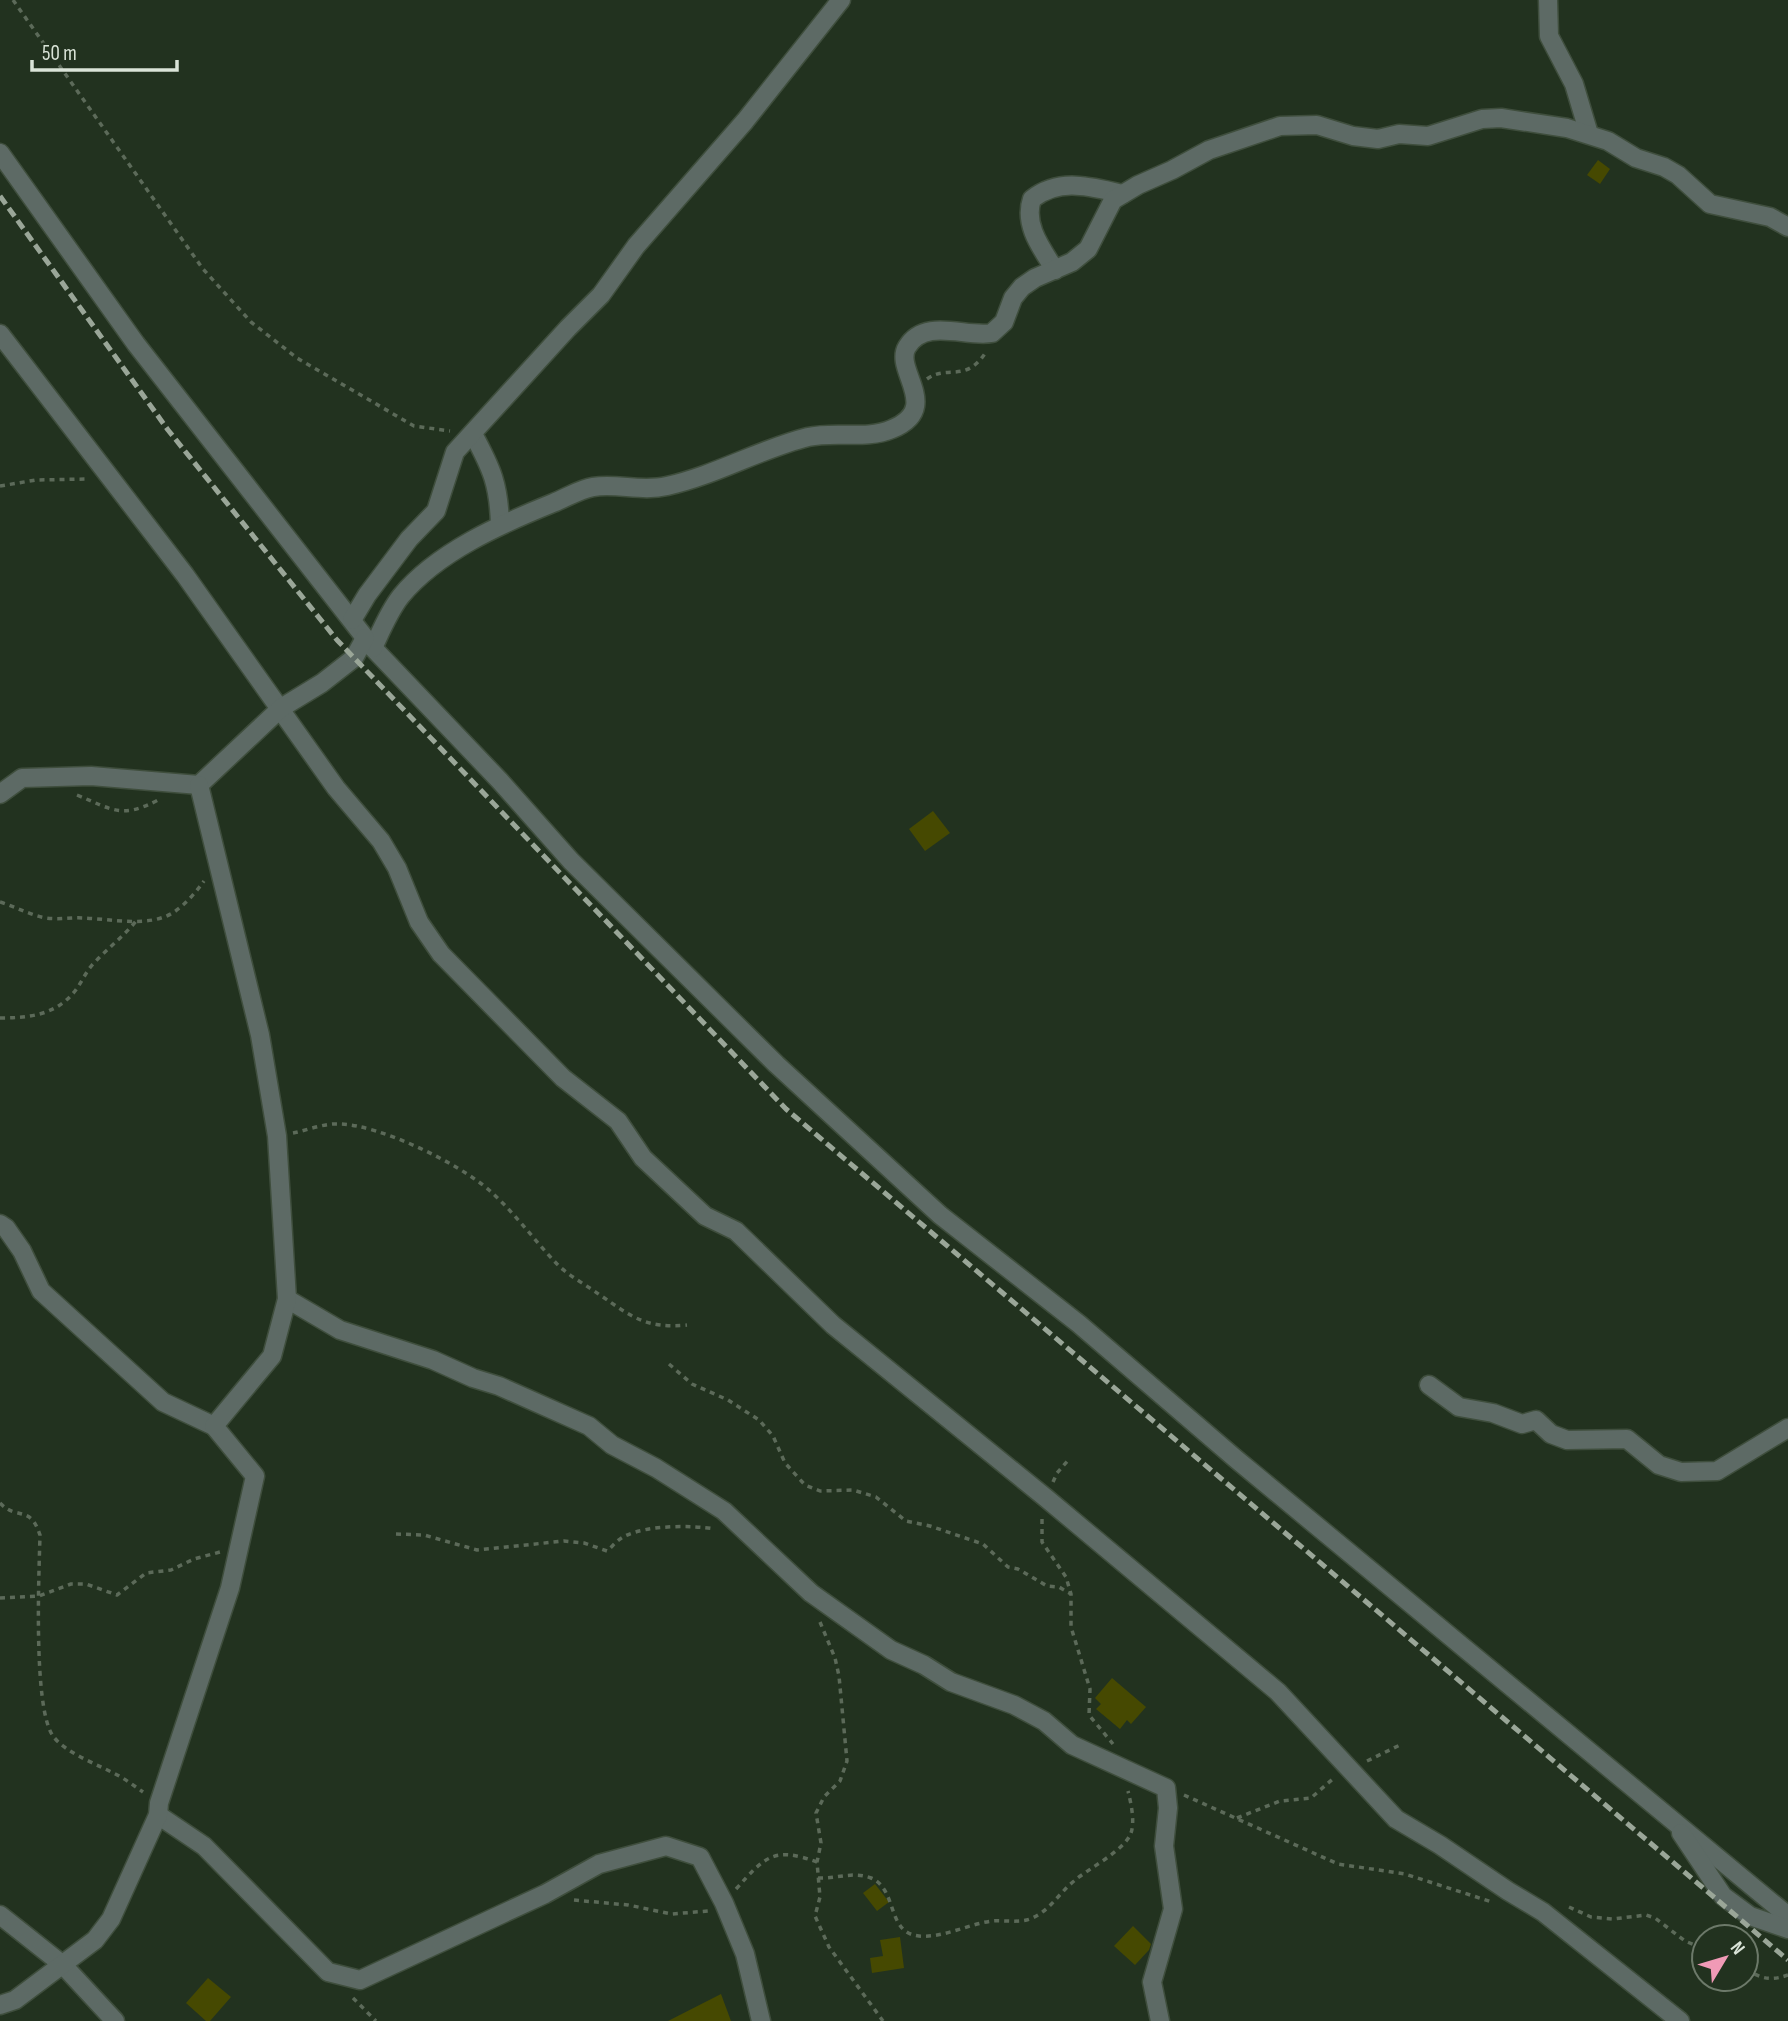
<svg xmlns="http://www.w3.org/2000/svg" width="1788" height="2021" font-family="'Sofia Sans Condensed',sans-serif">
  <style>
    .building { fill: #464901 }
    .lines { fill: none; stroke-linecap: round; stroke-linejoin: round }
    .minor-casing { stroke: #3f4e3d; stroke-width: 21 }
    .path { stroke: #5c6a59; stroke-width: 3.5; stroke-dasharray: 5 5; stroke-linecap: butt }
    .minor { stroke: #5d6a65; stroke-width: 18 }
    .rail { stroke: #9aa698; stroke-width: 5; stroke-dasharray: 10 5; stroke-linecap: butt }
  </style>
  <rect width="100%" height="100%" fill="#22321f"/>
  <g class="building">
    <path d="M1598,160L1610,169L1600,184L1587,175Z"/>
    <path d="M933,811L950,833L925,851L909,829Z"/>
    <path d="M1112,1678L1146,1707L1131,1724L1127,1720L1120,1729L1096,1709L1101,1704L1095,1698Z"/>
    <path d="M875,1884L889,1902L877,1911L863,1893Z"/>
    <path d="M1133,1926L1151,1944L1149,1950L1135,1965L1114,1946Z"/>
    <path d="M900,1937L904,1968L872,1973L870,1958L883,1956L880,1940Z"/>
    <path d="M208,1978L231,1997L210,2021H206L186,2003Z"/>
    <path d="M721,1994L731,2021H668Z"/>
  </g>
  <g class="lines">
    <g class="minor-casing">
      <g id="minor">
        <path d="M1548,0L1549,36L1574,84L1589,134"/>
        <path d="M0,153L136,344L373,648L500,781L571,861L776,1064L940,1215L1079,1324L1236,1459L1788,1916"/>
        <path d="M1055,270C1042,249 1023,225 1032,199C1060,177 1091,187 1123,194"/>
        <path d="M0,334L185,575L336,788L381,841L397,868L419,922L441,954L563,1078L618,1121L643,1158L705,1216L736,1231L833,1325L1046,1498L1278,1692L1396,1819L1440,1845L1508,1891L1543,1912L1680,2021"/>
        <path d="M473,434C492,469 499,485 500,525"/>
        <path d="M352,620L367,595L409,539L436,511L455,452L568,328L601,295L636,246L745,121L841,0"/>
        <path d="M373,648C381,631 389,611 401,596C437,552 501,524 553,503C566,498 580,489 593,487C617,483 642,492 667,486C716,475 760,449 808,437C835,431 867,440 892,429C943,408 893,370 907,347C925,317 966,338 992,333L1004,322L1013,298L1022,287L1035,278L1072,262L1088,249L1113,200L1138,185L1172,170L1209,150L1280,126L1317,125L1353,136L1378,139L1399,134L1428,136L1482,119L1501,118L1567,128L1608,141L1636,158L1664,167L1678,175L1710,204L1770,217L1788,227"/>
        <path d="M0,794L22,778L91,776L199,785L281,708L322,683L354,658L365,638"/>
        <path d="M0,1224L6,1228L22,1251L41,1291L163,1402L214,1426"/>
        <path d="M287,1299L340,1330L433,1360L473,1378L499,1386L589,1426L612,1445L656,1468L724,1511L811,1593L891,1650L924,1665L951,1682L1014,1705L1044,1721L1072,1745L1166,1788L1168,1808L1164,1846L1173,1909L1152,1982L1160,2021"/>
        <path d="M1429,1385L1459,1407L1493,1413L1522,1424L1536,1420L1551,1434L1567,1440L1627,1439L1659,1465L1681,1472L1717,1471L1788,1428"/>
        <path d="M158,1815L204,1846L328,1972L360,1980L545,1894L599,1864L666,1846L700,1857L724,1903L745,1954L761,2021"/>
        <path d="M1681,1833L1723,1896L1750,1916L1788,1929"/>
        <path d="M0,1915L63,1965L115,2021"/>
        <path d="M0,2005L15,2000L95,1940L111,1919L158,1815L159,1803L230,1588L255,1476L214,1426L272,1356L287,1299L277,1136L260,1035L199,785"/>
      </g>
    </g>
    <g class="path">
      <path d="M13,0L203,269L251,322L297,358L414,426L450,431"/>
      <path d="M927,379C948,364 965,384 986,352"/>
      <path d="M0,486L36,480L87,479"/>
      <path d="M77,795C113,810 122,819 158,800"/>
      <path d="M0,902C16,907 30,915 46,918C59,920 71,917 84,918C111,919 150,928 174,912C186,904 196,892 204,881"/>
      <path d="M0,1018C29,1018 56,1015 75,991C82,982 86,971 94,963C108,948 124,936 137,920"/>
      <path d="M293,1133C308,1130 324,1123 340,1124C380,1125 458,1163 489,1190C514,1212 534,1240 557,1264C569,1276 586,1285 600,1295C632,1317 646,1329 687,1325"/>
      <path d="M669,1364L692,1384L728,1400L759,1420L773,1436L785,1463L805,1485L820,1491L853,1490L876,1497L906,1521L930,1526L983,1544L1008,1567L1018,1569L1047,1586L1059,1587L1071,1594"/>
      <path d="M1053,1482L1057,1473L1070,1458"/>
      <path d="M0,1503C17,1521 30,1504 40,1535C39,1574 33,1708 53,1736C66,1754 102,1766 121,1777C129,1782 136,1787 143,1792"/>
      <path d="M1042,1519V1542L1066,1577L1071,1594V1627L1090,1689L1089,1715L1113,1744"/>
      <path d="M396,1534L424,1535L477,1550L564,1541L584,1543L607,1551C613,1546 618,1539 625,1536C647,1525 692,1525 715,1529"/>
      <path d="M0,1598L39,1596L71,1584H86L117,1595L146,1573L171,1570L194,1559L220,1552"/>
      <path d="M820,1622L835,1658L839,1676L847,1761L840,1781L824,1797L816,1813L821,1843L817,1862L820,1897L815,1916L829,1947L883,2021"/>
      <path d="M1367,1761L1402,1744"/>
      <path d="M1184,1795L1338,1864L1405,1874L1492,1902"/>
      <path d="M1237,1818L1280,1801L1311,1798L1335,1777"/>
      <path d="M818,1878C836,1879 853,1871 871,1878C898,1889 886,1933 919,1936C944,1938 968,1924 992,1921C1005,1920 1018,1923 1030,1919C1050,1911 1058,1894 1074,1881C1089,1868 1124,1851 1131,1833C1135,1821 1131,1803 1128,1791"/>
      <path d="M736,1889C765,1857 773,1846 817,1862"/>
      <path d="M574,1900L628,1905L672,1914L708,1911"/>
      <path d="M1569,1907L1591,1917L1613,1919L1646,1915L1655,1918L1685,1941L1704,1949"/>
      <path d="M1746,1969C1761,1979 1771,1981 1788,1975"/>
      <path d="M353,1998L376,2021"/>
    </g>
    <use href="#minor" class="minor"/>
    <path class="rail" d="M0,196L168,430L337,640L786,1109L1788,1960"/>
  </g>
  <g transform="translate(1725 1958) rotate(52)"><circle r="33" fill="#22321f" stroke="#6c7969" stroke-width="2"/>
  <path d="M0-5L12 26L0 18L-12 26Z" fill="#f09ab6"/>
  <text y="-10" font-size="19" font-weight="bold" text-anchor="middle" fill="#dae4d8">N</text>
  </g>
  <path d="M32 60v10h145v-10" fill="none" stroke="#dae4d8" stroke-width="3.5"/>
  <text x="42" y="60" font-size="21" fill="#dae4d8" stroke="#22321f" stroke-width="5" paint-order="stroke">50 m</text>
</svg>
